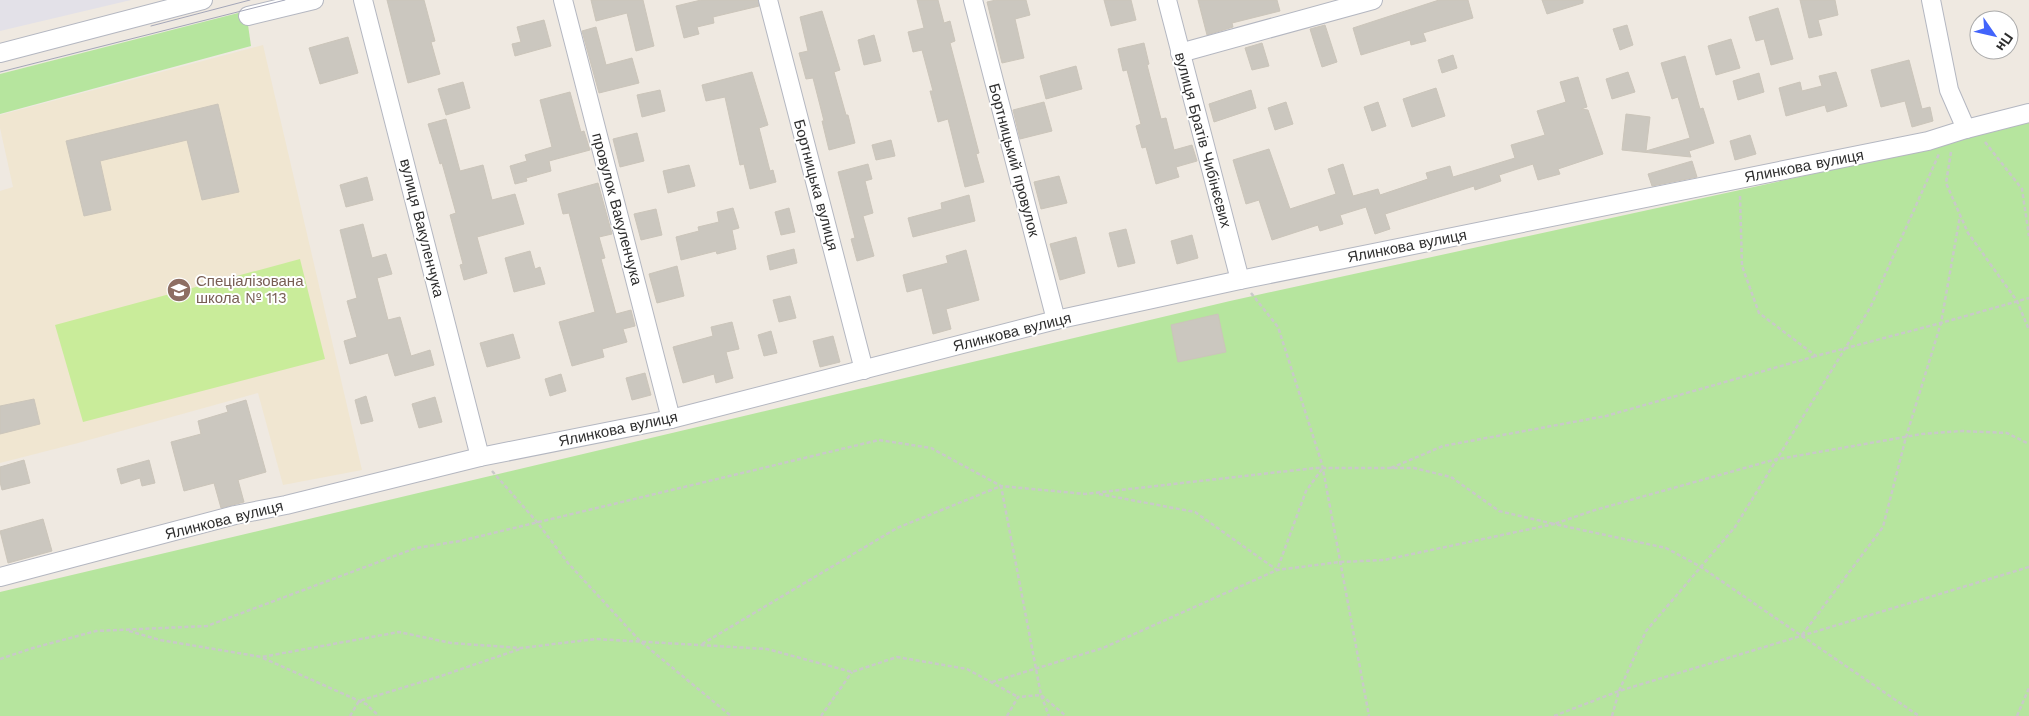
<svg xmlns="http://www.w3.org/2000/svg" width="2029" height="716" font-family="'Work Sans',sans-serif">
  <style>
    .industrial { fill: #e3e1e8 }
    .education { fill: #f0e6d1 }
    .green { fill: #b6e59e }
    .pitch { fill: #c9ec9a }
    .building { fill: #cbc7bf; stroke: #cbc5ba }
    .lines { fill: none; stroke-linecap: round; stroke-linejoin: round }
    .street-casing { stroke: #b4b7c1; stroke-width: 20 }
    .path { stroke: #c9c9c9; stroke-width: 2.5; stroke-dasharray: 4 2.5; stroke-linecap: butt }
    .street { stroke: #fff; stroke-width: 18 }
    .tram { stroke: #a3a6b8; stroke-width: 1 }
    .labels { text-anchor: middle; stroke-width: 4; stroke-linejoin: round; paint-order: stroke }
    .street-label { font-size: 15px; fill: #2e2e2e; stroke: #fff }
    .education-label { font-size: 15px; fill: #785e54; stroke: #fff; text-anchor: start }
  </style>
  <rect width="100%" height="100%" fill="#efe9e1"/>
  <path class="industrial" d="M0,0H131L0,31Z"/>
  <path class="education" d="M263,45L362,470L283,485L258,393L78,443L0,463V191L13,187L0,128V115Z"/>
  <g class="green">
    <path d="M246,11L251,46L0,114V74Z"/>
    <path d="M2029,120V716H0V592L1230,301L1932,148L2001,125Z"/>
  </g>
  <path class="pitch" d="M300,259L325,359L83,422L55,325Z"/>
  <g class="building">
    <path d="M387,0H424L435,41L431,42L440,74L408,83Z"/>
    <path d="M591,0H643L654,46L636,51L627,13L596,21Z"/>
    <path d="M701,0H758L759,6L713,17L714,23L697,27L699,34L684,38L676,6Z"/>
    <path d="M917,0H938L944,23L950,21L955,41L950,43L979,153L976,154L984,182L965,187L948,119L938,122L930,91H933L922,50L913,52L908,32L924,28Z"/>
    <path d="M996,0H1026L1030,15L1015,19L1024,58L1002,63L987,2Z"/>
    <path d="M1104,0H1131L1136,20L1111,26Z"/>
    <path d="M1198,0H1277L1280,11L1232,23L1233,27L1207,35Z"/>
    <path d="M1439,0H1468L1473,18L1423,33L1426,41L1411,45L1410,40L1361,55L1353,28Z"/>
    <path d="M1542,0H1583V3L1547,14Z"/>
    <path d="M1800,0H1835L1838,15L1818,20L1822,35L1809,38Z"/>
    <path d="M1778,8L1793,59L1771,65L1764,39L1756,41L1749,17Z"/>
    <path d="M822,11L840,70L834,72L846,115H848L855,143L829,150L822,121H824L813,78L806,79L799,53L808,51L800,17Z"/>
    <path d="M544,20L551,46L515,56L512,44L521,42L517,27Z"/>
    <path d="M1325,25L1337,62L1322,67L1310,29Z"/>
    <path d="M1627,25L1633,45L1620,50L1613,29Z"/>
    <path d="M596,27L606,65L632,58L639,83L599,93L582,31Z"/>
    <path d="M874,35L881,61L864,65L858,40Z"/>
    <path d="M348,37L358,73L320,84L309,48Z"/>
    <path d="M1731,39L1740,68L1716,75L1708,46Z"/>
    <path d="M1144,43L1149,64L1147,65L1161,119L1166,118L1174,150L1192,145L1197,161L1176,167L1179,177L1156,184L1146,147L1142,148L1136,126L1141,124L1127,70L1123,71L1118,49Z"/>
    <path d="M1262,43L1269,66L1252,70L1245,48Z"/>
    <path d="M1453,55L1457,68L1442,73L1438,60Z"/>
    <path d="M1685,56L1700,109L1703,108L1714,143L1689,151L1691,157L1622,150L1626,114L1650,117L1646,151L1690,138L1678,97L1672,99L1661,63Z"/>
    <path d="M1909,60L1922,109L1930,107L1933,121L1912,127L1905,101L1881,107L1871,70Z"/>
    <path d="M1076,66L1082,89L1046,99L1040,76Z"/>
    <path d="M752,72L768,125L759,128L770,171L773,170L776,182L750,189L744,164L740,165L725,97L706,101L702,85Z"/>
    <path d="M1628,72L1635,92L1612,99L1606,79Z"/>
    <path d="M1836,72L1847,106L1827,112L1825,105L1786,116L1779,88L1800,82L1802,91L1822,86L1819,76Z"/>
    <path d="M1759,73L1764,92L1738,100L1733,81Z"/>
    <path d="M1578,77L1587,107L1581,109L1588,110L1603,154L1558,169L1560,174L1538,180L1533,164L1499,175L1501,181L1475,190L1474,186L1385,214L1390,229L1375,234L1366,207L1340,215L1343,224L1320,231L1318,225L1272,240L1259,200L1246,204L1233,160L1269,149L1290,209L1336,194L1328,169L1343,164L1353,196L1378,189L1380,195L1428,179L1426,173L1450,166L1453,177L1515,158L1511,145L1545,135L1537,111L1566,102L1560,82Z"/>
    <path d="M463,82L470,108L446,115L438,89Z"/>
    <path d="M1436,88L1445,116L1412,127L1403,99Z"/>
    <path d="M660,90L665,111L642,117L637,95Z"/>
    <path d="M1251,90L1256,108L1214,122L1209,104Z"/>
    <path d="M570,92L581,132L584,131L590,150L549,161L551,171L526,178L527,181L515,184L510,166L527,161L525,155L552,147L540,100Z"/>
    <path d="M1044,102L1052,131L1020,139L1013,110Z"/>
    <path d="M1286,102L1293,124L1275,130L1268,108Z"/>
    <path d="M1378,102L1386,126L1372,131L1364,107Z"/>
    <path d="M218,104L239,192L202,200L187,140L100,161L111,210L84,216L66,141Z"/>
    <path d="M446,119L460,171L483,165L492,200L515,194L524,224L477,237L487,273L464,280L460,265L463,264L450,215L456,213L442,163L440,164L428,124Z"/>
    <path d="M637,133L644,161L620,167L613,139Z"/>
    <path d="M1750,135L1756,154L1735,160L1730,141Z"/>
    <path d="M891,140L895,156L876,160L872,145Z"/>
    <path d="M1692,161L1697,177L1652,186L1648,174Z"/>
    <path d="M868,164L872,179L865,181L873,213L863,216L874,256L857,261L851,239L855,238L838,172Z"/>
    <path d="M689,165L695,186L668,193L663,171Z"/>
    <path d="M1059,176L1067,203L1041,209L1034,182Z"/>
    <path d="M367,177L373,200L346,207L340,185Z"/>
    <path d="M598,183L612,234L599,237L605,258L601,259L616,314L631,310L635,326L623,329L627,342L602,349L604,357L572,366L559,322L595,312L569,213L563,214L558,194Z"/>
    <path d="M969,195L975,221L913,237L908,218L942,209L941,203Z"/>
    <path d="M733,208L739,228L732,230L736,249L717,254L716,251L681,260L676,237L699,231L698,227L719,222L717,212Z"/>
    <path d="M789,208L795,232L781,235L775,212Z"/>
    <path d="M656,209L662,235L641,240L634,214Z"/>
    <path d="M363,224L372,258L386,254L392,274L377,278L388,320L400,317L411,356L430,350L434,365L395,376L388,353L350,364L344,341L357,337L347,301L357,298L340,230Z"/>
    <path d="M1126,229L1135,263L1118,267L1109,233Z"/>
    <path d="M1192,235L1198,258L1177,264L1171,241Z"/>
    <path d="M1076,237L1085,273L1060,280L1050,244Z"/>
    <path d="M794,249L797,263L770,270L767,256Z"/>
    <path d="M966,250L979,300L946,309L951,329L933,334L922,288L907,292L903,275L948,263L946,256Z"/>
    <path d="M530,251L535,269L540,267L545,284L514,292L505,258Z"/>
    <path d="M677,266L684,296L657,303L649,274Z"/>
    <path d="M790,296L796,318L779,322L773,300Z"/>
    <path d="M1218,314L1226,352L1178,362L1171,325Z"/>
    <path d="M732,322L739,349L726,352L733,378L716,383L714,374L683,383L673,347L713,336L711,327Z"/>
    <path d="M771,331L777,353L764,356L758,335Z"/>
    <path d="M513,334L520,358L487,367L480,343Z"/>
    <path d="M833,336L840,362L820,367L813,341Z"/>
    <path d="M645,373L651,395L632,400L626,378Z"/>
    <path d="M561,374L566,391L550,396L545,379Z"/>
    <path d="M366,396L373,421L361,424L355,400Z"/>
    <path d="M435,397L442,422L419,428L412,404Z"/>
    <path d="M34,399L40,424L0,434V406Z"/>
    <path d="M246,400L266,472L238,480L244,502L221,508L214,483L184,491L171,442L201,434L198,421L228,412L226,406Z"/>
    <path d="M24,460L30,483L2,490L0,482V467Z"/>
    <path d="M149,460L155,483L142,486L140,478L121,484L117,469Z"/>
    <path d="M43,519L52,551L8,563L0,531Z"/>
  </g>
  <g class="lines">
    <g class="street-casing">
      <g id="street">
        <path d="M363,0L480,457"/>
        <path d="M563,0L671,419"/>
        <path d="M768,0L864,370"/>
        <path d="M973,0L1056,320"/>
        <path d="M1167,0L1240,280"/>
        <path d="M1931,0L1949,90L1966,129"/>
        <path d="M248,16L314,0"/>
        <path d="M0,53L203,0"/>
        <path d="M1180,53L1373,0"/>
        <path d="M0,577L235,515L286,505L480,457L671,419L1056,320L1240,280L1928,141L1966,129L2029,113"/>
      </g>
    </g>
    <g class="path">
      <path d="M1985,142L2022,189L2029,236"/>
      <path d="M1951,152L1946,183L1968,233L2017,301L2029,330"/>
      <path d="M1740,196L1742,266L1759,313L1816,356L1941,323L2029,298"/>
      <path d="M1251,293L1278,327L1322,464L1369,716"/>
      <path d="M1391,468L1443,446L1606,416L1816,356"/>
      <path d="M492,471L537,522L568,563L640,641L731,716"/>
      <path d="M1099,494L1195,512L1277,570L1306,491L1322,469"/>
      <path d="M129,631L160,640L262,657L399,632L451,643L521,648L596,639L767,649L852,672L897,657L967,669L1018,697"/>
      <path d="M1802,635L1883,527L1906,437L1941,323L1960,216"/>
      <path d="M702,644L897,528L1001,486L1041,695L1049,716"/>
      <path d="M263,658L366,704L379,716"/>
      <path d="M0,659L33,648L96,631L207,626L416,548L460,541L879,440L931,448L1001,486L1085,494L1315,468H1414L1451,477L1499,511L1554,524L1595,510L1773,460L1922,434L1962,431L2007,433L2029,444"/>
      <path d="M992,682L1103,648L1277,570L1340,562L1384,560L1554,524L1666,548L1701,567L1919,716"/>
      <path d="M350,716L359,701L438,677L520,649"/>
      <path d="M821,716L852,672"/>
      <path d="M1007,716L1018,697L1041,695L1066,716"/>
      <path d="M1554,716L1619,691L2029,567"/>
      <path d="M1612,716L1619,691L1646,631L1735,527L1870,308L1939,154"/>
      <path d="M2017,716L2029,688"/>
    </g>
    <use href="#street" class="street"/>
    <g class="tram">
      <path d="M151,26L250,0"/>
      <path d="M0,72L285,0"/>
    </g>
  </g>
  <defs>
    <g id="school-disc" transform="scale(1.25)"><circle r="9.5" fill="#8d6e63" stroke="#fff"/><path d="M0-5L7-2L0 1L-7-2ZM-4 1L0 2.5L4 1V4Q0 6-4 4Z" fill="#fff"/></g>
  </defs>
  <g fill-rule="evenodd">
    <use href="#school-disc" x="179" y="290"/>
  </g>
  <g class="labels">
    <g class="street-label">
      <text transform="translate(1203 140) rotate(75)" y="5">вулиця Братів Чибінєєвих</text>
      <text transform="translate(1014 160) rotate(75)" y="5">Бортницький провулок</text>
      <text transform="translate(1804 166) rotate(-11)" y="5">Ялинкова вулиця</text>
      <text transform="translate(816 185) rotate(75)" y="5">Бортницька вулиця</text>
      <text transform="translate(617 209) rotate(75)" y="5">провулок Вакуленчука</text>
      <text transform="translate(422 228) rotate(76)" y="5">вулиця Вакуленчука</text>
      <text transform="translate(1407 246) rotate(-11)" y="5">Ялинкова вулиця</text>
      <text transform="translate(1012 332) rotate(-14)" y="5">Ялинкова вулиця</text>
      <text transform="translate(618 429) rotate(-12)" y="5">Ялинкова вулиця</text>
      <text transform="translate(224 520) rotate(-14)" y="5">Ялинкова вулиця</text>
    </g>
    <g class="education-label">
      <text x="196" y="286">Спеціалізована<tspan x="196" dy="17">школа № 113</tspan></text>
    </g>
  </g>
  <g transform="translate(1994 35) rotate(124)"><circle r="24" fill="#ffffff" stroke="#ababab"/>
  <path d="M0-4L9 19L0 12L-9 19Z" fill="#4264fb"/>
  <text y="-8" font-size="14" font-weight="bold" text-anchor="middle" fill="#2e2e2e">Пн</text>
  </g>
</svg>
